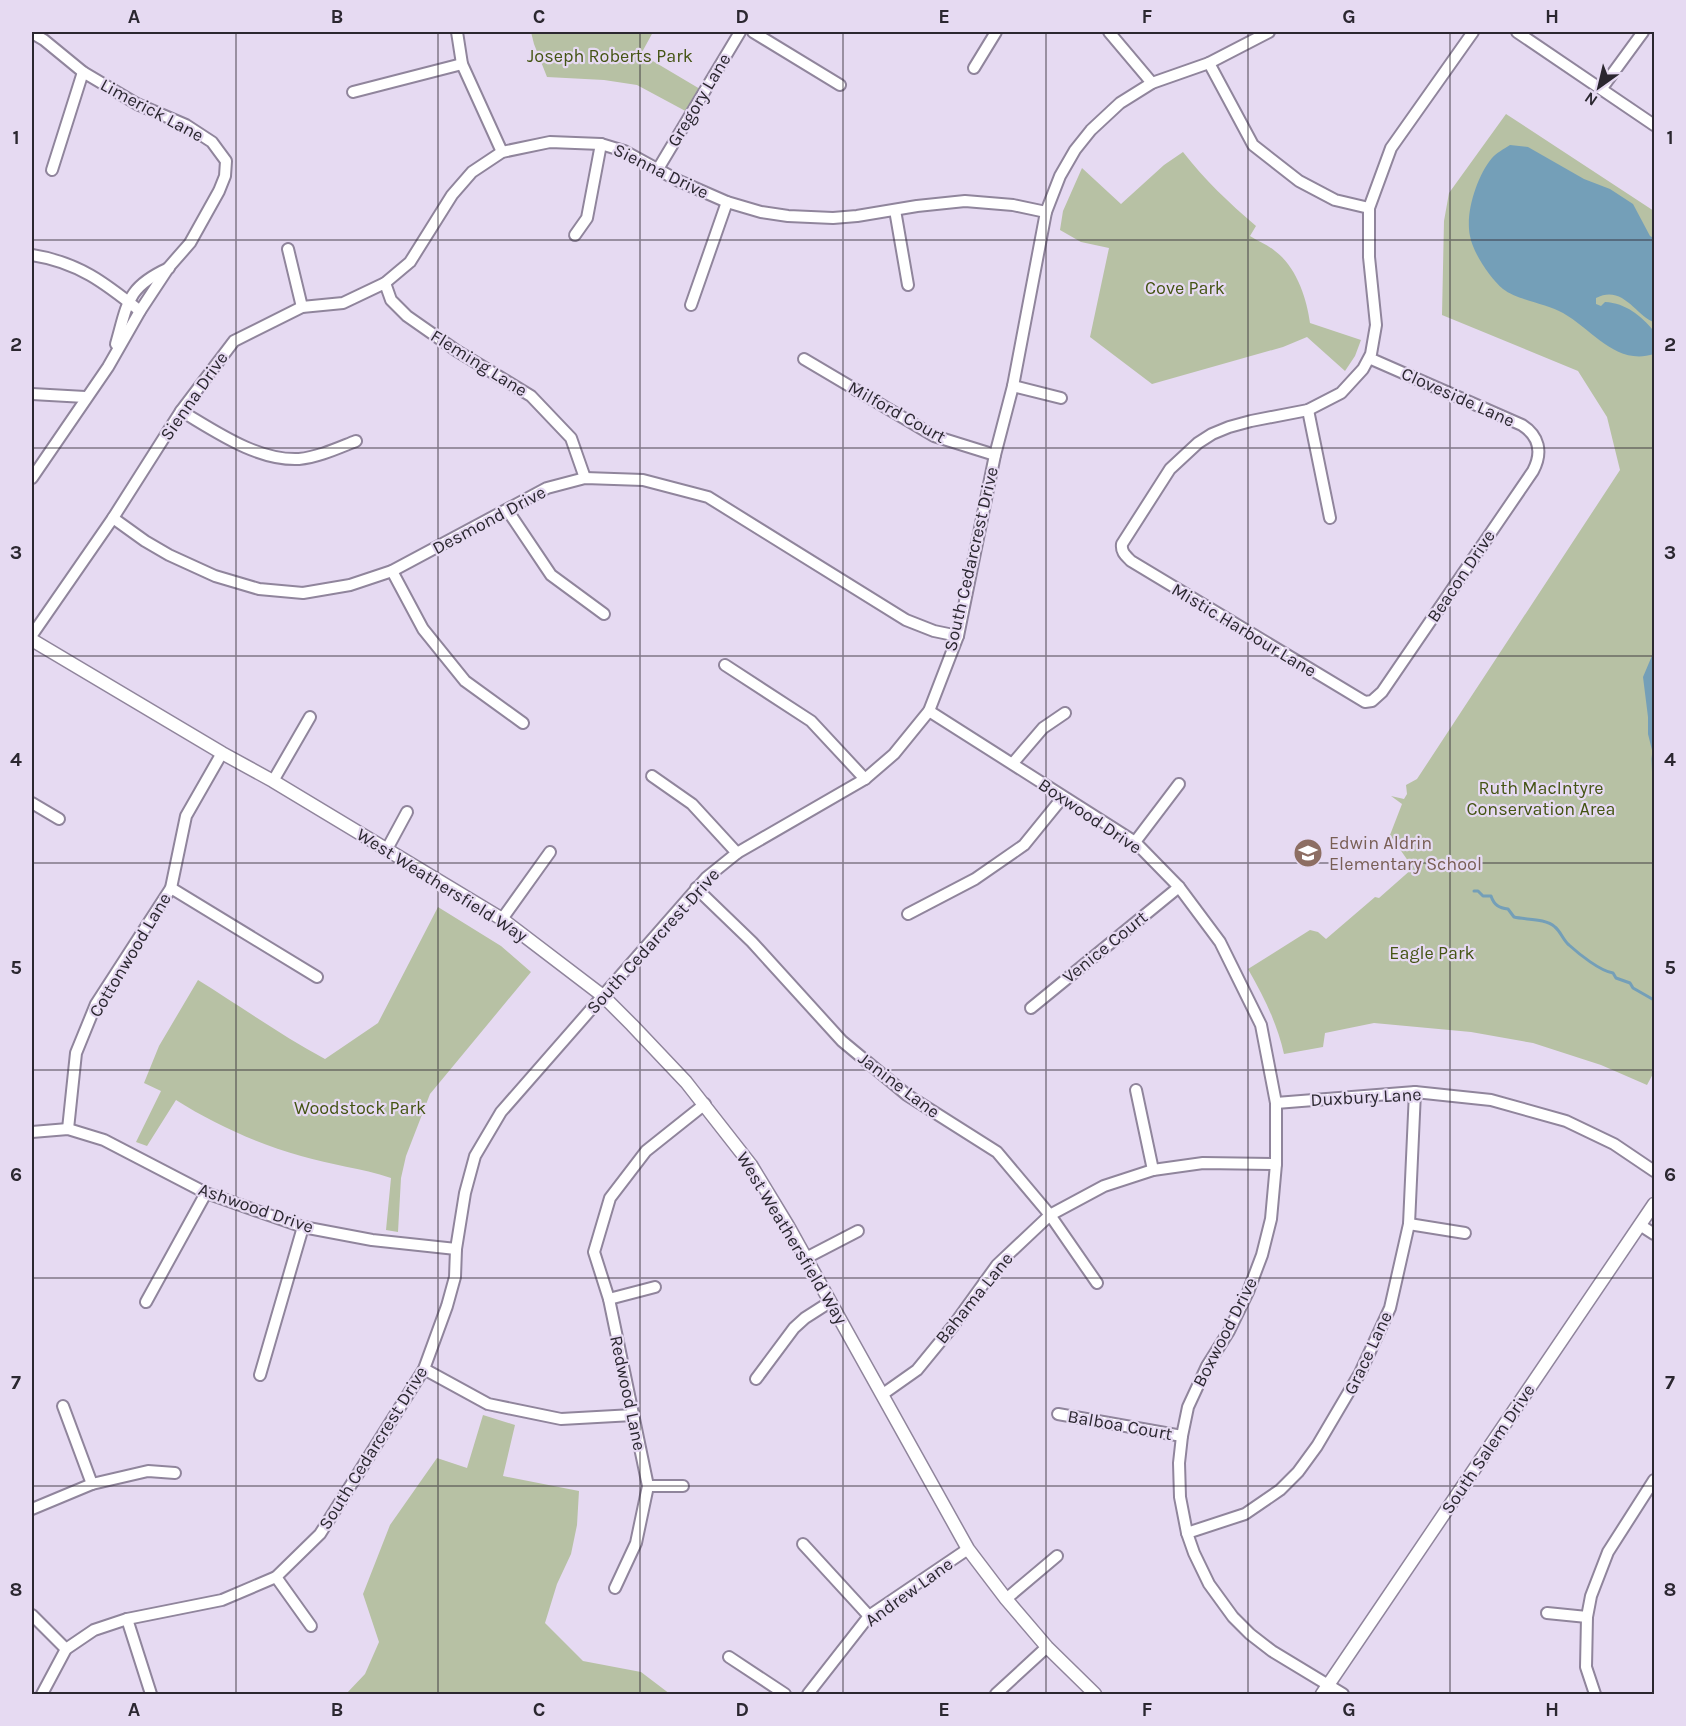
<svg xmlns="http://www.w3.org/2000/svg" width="1686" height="1726" font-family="Karla,sans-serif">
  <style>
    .green { fill: #b7c1a4 }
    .water { fill: #749fb8 }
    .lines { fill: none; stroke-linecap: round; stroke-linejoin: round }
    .stream { stroke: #749fb8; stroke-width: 3 }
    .minor-casing { stroke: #90859c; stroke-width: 14 }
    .tertiary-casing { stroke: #90859c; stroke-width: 15 }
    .minor { stroke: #fff; stroke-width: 10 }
    .tertiary { stroke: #fff; stroke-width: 12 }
    .grid { fill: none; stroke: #2b2730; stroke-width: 1.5; stroke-opacity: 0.55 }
    .labels { text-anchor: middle; stroke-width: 4.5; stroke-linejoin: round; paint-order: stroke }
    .park-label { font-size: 18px; fill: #445413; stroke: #e6daf2 }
    .street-label { font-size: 18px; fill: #2b2730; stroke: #e6daf2 }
    .education-label { font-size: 18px; fill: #785e54; stroke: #e6daf2; text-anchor: start }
    .neatline { fill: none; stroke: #2b2730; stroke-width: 2 }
    .grid-label { font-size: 20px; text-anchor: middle; font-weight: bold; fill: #2b2730 }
  </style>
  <rect width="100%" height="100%" fill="#e6daf2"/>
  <g class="green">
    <path d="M531,32H653L641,54L700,89L691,114L637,85L604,80L547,77L534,44Z"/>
    <path d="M1506,114L1654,211V1072L1647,1085L1601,1065L1533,1043L1471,1032L1374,1023L1325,1033L1323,1047L1284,1054C1277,1023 1264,997 1248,969L1310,930L1318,932L1326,939L1375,897L1379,898L1413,868L1390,835L1402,804L1391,796L1404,799L1407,794L1406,785L1417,779L1620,470L1607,417L1578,371L1442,315L1444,221L1449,193Z"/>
    <path d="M1183,152C1205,180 1229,203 1256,226L1250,236C1258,241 1268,245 1275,251C1296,266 1307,299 1310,323L1361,340L1355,356L1345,371L1307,337L1283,347L1152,384L1090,337L1109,248L1081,242L1060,230L1063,211L1082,168L1121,204L1164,165Z"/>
    <path d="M438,907L501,946L531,972L430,1094L406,1156L401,1178L398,1232L386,1230L391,1178C361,1168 331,1165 301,1156C258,1144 214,1124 176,1100L147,1146L136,1142L161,1091L144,1083L159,1046L198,980C240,1006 282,1036 325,1059L378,1023Z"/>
    <path d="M483,1415L515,1425L503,1476L579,1491L577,1525L571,1554L557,1584L545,1623L583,1661L641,1672L670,1694H346L365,1674L379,1642L363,1594L390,1525L437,1458L467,1468Z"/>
  </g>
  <g class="water">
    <path d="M1510,145L1528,147L1584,179L1610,189L1633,204L1650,236L1654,238V322C1636,316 1623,284 1596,298V304L1601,306L1605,302C1626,303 1641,316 1654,331V354C1616,366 1593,330 1563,313C1547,304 1517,300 1503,289C1490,278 1473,253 1470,236C1465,213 1477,176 1492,158C1496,153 1504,149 1510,145Z"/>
    <path d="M1654,651V749L1652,750L1648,734V717L1643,677Z"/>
  </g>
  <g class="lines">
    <g class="stream">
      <path d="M1654,750L1653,759L1654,785"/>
      <path d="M1474,891H1478L1483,896H1491C1494,905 1499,908 1508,909L1514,917C1526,920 1545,918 1555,927C1561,932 1563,940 1569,945C1579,954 1600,971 1613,973L1616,978L1630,983L1633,988L1654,1000"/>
    </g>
    <g class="minor-casing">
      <g id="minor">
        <path d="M457,32L462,64L502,152"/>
        <path d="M753,32L840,85"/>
        <path d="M1109,32L1152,83"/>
        <path d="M1517,32L1654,125"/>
        <path d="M32,33L44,40L83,72L137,104L186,125L212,142L226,161L225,176L219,191L190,243L169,267L140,311L108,367L32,478"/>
        <path d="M1209,63L1253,145L1299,181L1335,200L1369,208"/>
        <path d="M974,68L996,32"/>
        <path d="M1602,88L1643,32"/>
        <path d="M353,92L462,64"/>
        <path d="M658,169L740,32"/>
        <path d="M52,170L83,72"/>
        <path d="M895,210L908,285"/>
        <path d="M575,235L587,218L601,144"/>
        <path d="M288,249L302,307"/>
        <path d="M32,255C78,262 105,283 140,311"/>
        <path d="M385,283L391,300L407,316L457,351L531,396L571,438L585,478"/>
        <path d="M691,305L727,202"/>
        <path d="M116,344C128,302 127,287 169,268"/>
        <path d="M1369,358L1522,425C1539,436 1543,452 1533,471L1382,692L1372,701L1365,702L1131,561C1125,555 1121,552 1122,544L1170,469L1198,443L1212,434L1229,427L1251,421L1308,410L1341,393L1363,369L1371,354L1376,325L1369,257V208L1391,148L1473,32"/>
        <path d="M804,359L934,436L995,455"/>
        <path d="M1013,386L1061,398"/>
        <path d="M32,394L85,397"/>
        <path d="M1308,410L1330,518"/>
        <path d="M181,411C215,431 257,461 299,459C319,457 338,448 356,441"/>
        <path d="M508,511L551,575L604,614"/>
        <path d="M113,518L145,541L169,555L215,576L259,589L303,593L350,585L392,571L547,488L585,478L643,480L708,497L906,620L934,631L958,636"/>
        <path d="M392,571L423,629L465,681L523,723"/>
        <path d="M32,635L113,518L181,411L234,341L302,307L343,303L385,283L410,262L452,195L472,172L502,152L550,142L601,144L624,151L679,181L727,202L761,212L788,216L833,218L857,216L917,206L965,201L1013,205L1046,212"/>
        <path d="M725,665L811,721L865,779"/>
        <path d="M929,711L1135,842L1179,887L1220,942L1261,1025L1276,1103V1164L1271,1219L1262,1255L1248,1292L1229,1331L1207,1366L1188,1407L1182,1436L1179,1463L1180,1497L1187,1533L1194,1553L1209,1584L1233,1617L1250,1634L1272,1651L1343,1694"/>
        <path d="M1013,763L1043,728L1065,713"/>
        <path d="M652,776L692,804L737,853"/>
        <path d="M273,781L310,717"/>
        <path d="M32,803L59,819"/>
        <path d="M1135,842L1179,784"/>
        <path d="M387,849L407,812"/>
        <path d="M171,888L317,977"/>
        <path d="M696,888L752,942L842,1041L907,1095L997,1152L1050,1215L1097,1283"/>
        <path d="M908,914L975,879L1024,845L1063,797"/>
        <path d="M502,919L550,852"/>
        <path d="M1031,1008L1179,887"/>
        <path d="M1136,1090L1153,1170"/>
        <path d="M1276,1103L1415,1092L1491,1100L1566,1121L1614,1144L1654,1171"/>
        <path d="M68,1129L76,1053L96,1004L171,888L186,816L222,753"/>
        <path d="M32,1132L68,1129L104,1140L206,1193L303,1227L372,1240L456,1249"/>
        <path d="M1409,1224L1465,1233"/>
        <path d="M1640,1225L1654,1234"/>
        <path d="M806,1258L858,1231"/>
        <path d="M609,1299L655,1287"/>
        <path d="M146,1302L206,1193"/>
        <path d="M424,1369L488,1404L561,1419L633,1415"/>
        <path d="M260,1375L303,1227"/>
        <path d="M756,1379L794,1328L805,1318L830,1302"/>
        <path d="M883,1394L917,1370L953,1326L997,1265L1050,1215L1104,1186L1153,1170L1203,1163L1276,1164"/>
        <path d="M63,1406L92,1484"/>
        <path d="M1058,1414L1182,1436"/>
        <path d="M648,1486H683"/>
        <path d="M32,1509L92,1484L148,1471L175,1473"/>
        <path d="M1187,1533L1245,1514L1280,1490L1298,1472L1317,1446L1360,1373L1390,1308L1409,1224L1415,1092"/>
        <path d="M803,1544L869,1616"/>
        <path d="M276,1577L311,1626"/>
        <path d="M615,1588L636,1543L648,1486L609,1299L594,1252L610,1198L646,1151L705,1104"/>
        <path d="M1006,1599L1057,1556"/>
        <path d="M1547,1613L1587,1617"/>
        <path d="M32,1615L66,1649"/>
        <path d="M127,1619L151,1694"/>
        <path d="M729,1657L785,1694"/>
        <path d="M42,1694L66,1649L94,1630L127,1619L222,1600L276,1577L320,1534L424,1369L447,1306L455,1277L456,1249L465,1193L475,1156L501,1112L706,878L737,853L865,779L894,754L929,711L958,636L995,455L1013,386L1046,212L1060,176L1075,150L1091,130L1120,103L1152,83L1209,63L1269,32"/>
        <path d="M808,1694L869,1616L968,1549"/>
        <path d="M996,1694L1047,1647"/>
        <path d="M1595,1694L1586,1667L1587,1617L1591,1596L1608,1552L1654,1480"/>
      </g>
    </g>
    <g class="tertiary-casing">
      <g id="tertiary">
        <path d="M32,640L222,753L273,781L502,919L603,996L632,1025L686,1082L751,1165L788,1226L968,1549L1006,1599L1047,1647L1095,1694"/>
        <path d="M1322,1694L1654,1204"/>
      </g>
    </g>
    <use href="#minor" class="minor"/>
    <use href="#tertiary" class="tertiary"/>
  </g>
  <path class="grid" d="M236,32V1694M438,32V1694M640,32V1694M843,32V1694M1046,32V1694M1248,32V1694M1450,32V1694M32,240H1654M32,448H1654M32,656H1654M32,863H1654M32,1070H1654M32,1278H1654M32,1486H1654"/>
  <defs>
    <g id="school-disc" transform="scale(1.5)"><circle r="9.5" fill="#8d6e63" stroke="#e6daf2"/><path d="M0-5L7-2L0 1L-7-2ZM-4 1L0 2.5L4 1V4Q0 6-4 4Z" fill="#fff"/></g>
  </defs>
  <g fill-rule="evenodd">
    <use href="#school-disc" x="1308" y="853"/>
  </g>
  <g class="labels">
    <g class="park-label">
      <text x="610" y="62">Joseph Roberts Park</text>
      <text x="1185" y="294">Cove Park</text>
      <text x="1541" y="794">Ruth MacIntyre<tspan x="1541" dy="21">Conservation Area</tspan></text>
      <text x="1432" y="959">Eagle Park</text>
      <text x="360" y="1114">Woodstock Park</text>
    </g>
    <g class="street-label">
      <text transform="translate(699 100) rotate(-59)" y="6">Gregory Lane</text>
      <text transform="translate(152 110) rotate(28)" y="6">Limerick Lane</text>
      <text transform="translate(661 171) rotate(26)" y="6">Sienna Drive</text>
      <text transform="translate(479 363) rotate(32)" y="6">Fleming Lane</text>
      <text transform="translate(194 396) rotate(-55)" y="6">Sienna Drive</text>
      <text transform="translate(1458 397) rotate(24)" y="6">Cloveside Lane</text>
      <text transform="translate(897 412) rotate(29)" y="6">Milford Court</text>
      <text transform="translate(489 520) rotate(-28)" y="6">Desmond Drive</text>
      <text transform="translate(971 559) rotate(-77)" y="6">South Cedarcrest Drive</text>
      <text transform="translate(1461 576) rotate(-56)" y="6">Beacon Drive</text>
      <text transform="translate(1244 630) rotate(31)" y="6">Mistic Harbour Lane</text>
      <text transform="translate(1090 816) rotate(34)" y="6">Boxwood Drive</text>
      <text transform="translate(442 885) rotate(32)" y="6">West Weathersfield Way</text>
      <text transform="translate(653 941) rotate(-48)" y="6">South Cedarcrest Drive</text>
      <text transform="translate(1105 947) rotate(-39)" y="6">Venice Court</text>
      <text transform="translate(130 955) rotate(-59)" y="6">Cottonwood Lane</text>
      <text transform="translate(899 1085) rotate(37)" y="6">Janine Lane</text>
      <text transform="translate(1366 1097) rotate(-3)" y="6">Duxbury Lane</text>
      <text transform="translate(256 1208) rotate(19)" y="6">Ashwood Drive</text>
      <text transform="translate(792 1238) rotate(59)" y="6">West Weathersfield Way</text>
      <text transform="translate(974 1298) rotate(-51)" y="6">Bahama Lane</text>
      <text transform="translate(1225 1332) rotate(-63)" y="6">Boxwood Drive</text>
      <text transform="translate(1368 1353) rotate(-65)" y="6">Grace Lane</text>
      <text transform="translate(628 1393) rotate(78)" y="6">Redwood Lane</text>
      <text transform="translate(1120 1425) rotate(10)" y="6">Balboa Court</text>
      <text transform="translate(373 1448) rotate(-58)" y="6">South Cedarcrest Drive</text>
      <text transform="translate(1488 1449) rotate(-56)" y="6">South Salem Drive</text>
      <text transform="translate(909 1592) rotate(-36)" y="6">Andrew Lane</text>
    </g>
    <g class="education-label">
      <text x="1329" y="849">Edwin Aldrin<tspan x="1329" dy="21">Elementary School</tspan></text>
    </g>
  </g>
  <rect width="1686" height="1726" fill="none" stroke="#e6daf2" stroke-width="66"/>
  <g transform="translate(1599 87) rotate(214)" stroke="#e6daf2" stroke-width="4.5" paint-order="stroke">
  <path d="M0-4.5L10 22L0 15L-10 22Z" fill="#2b2730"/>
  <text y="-9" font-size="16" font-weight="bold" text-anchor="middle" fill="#2b2730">N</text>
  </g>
  <rect x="33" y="33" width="1620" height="1660" class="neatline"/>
  <g class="grid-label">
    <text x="134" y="23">A</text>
    <text x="337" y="23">B</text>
    <text x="539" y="23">C</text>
    <text x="742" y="23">D</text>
    <text x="944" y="23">E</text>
    <text x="1147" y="23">F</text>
    <text x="1349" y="23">G</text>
    <text x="1552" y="23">H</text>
    <text x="16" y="144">1</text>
    <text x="1670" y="144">1</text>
    <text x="16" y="351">2</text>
    <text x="1670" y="351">2</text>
    <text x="16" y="559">3</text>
    <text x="1670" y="559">3</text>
    <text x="16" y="766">4</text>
    <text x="1670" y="766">4</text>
    <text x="16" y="974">5</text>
    <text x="1670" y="974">5</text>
    <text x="16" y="1181">6</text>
    <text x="1670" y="1181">6</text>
    <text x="16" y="1389">7</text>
    <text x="1670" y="1389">7</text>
    <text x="16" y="1596">8</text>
    <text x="1670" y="1596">8</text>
    <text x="134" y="1716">A</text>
    <text x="337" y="1716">B</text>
    <text x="539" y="1716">C</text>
    <text x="742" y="1716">D</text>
    <text x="944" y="1716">E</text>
    <text x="1147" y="1716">F</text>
    <text x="1349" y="1716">G</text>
    <text x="1552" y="1716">H</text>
  </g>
</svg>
